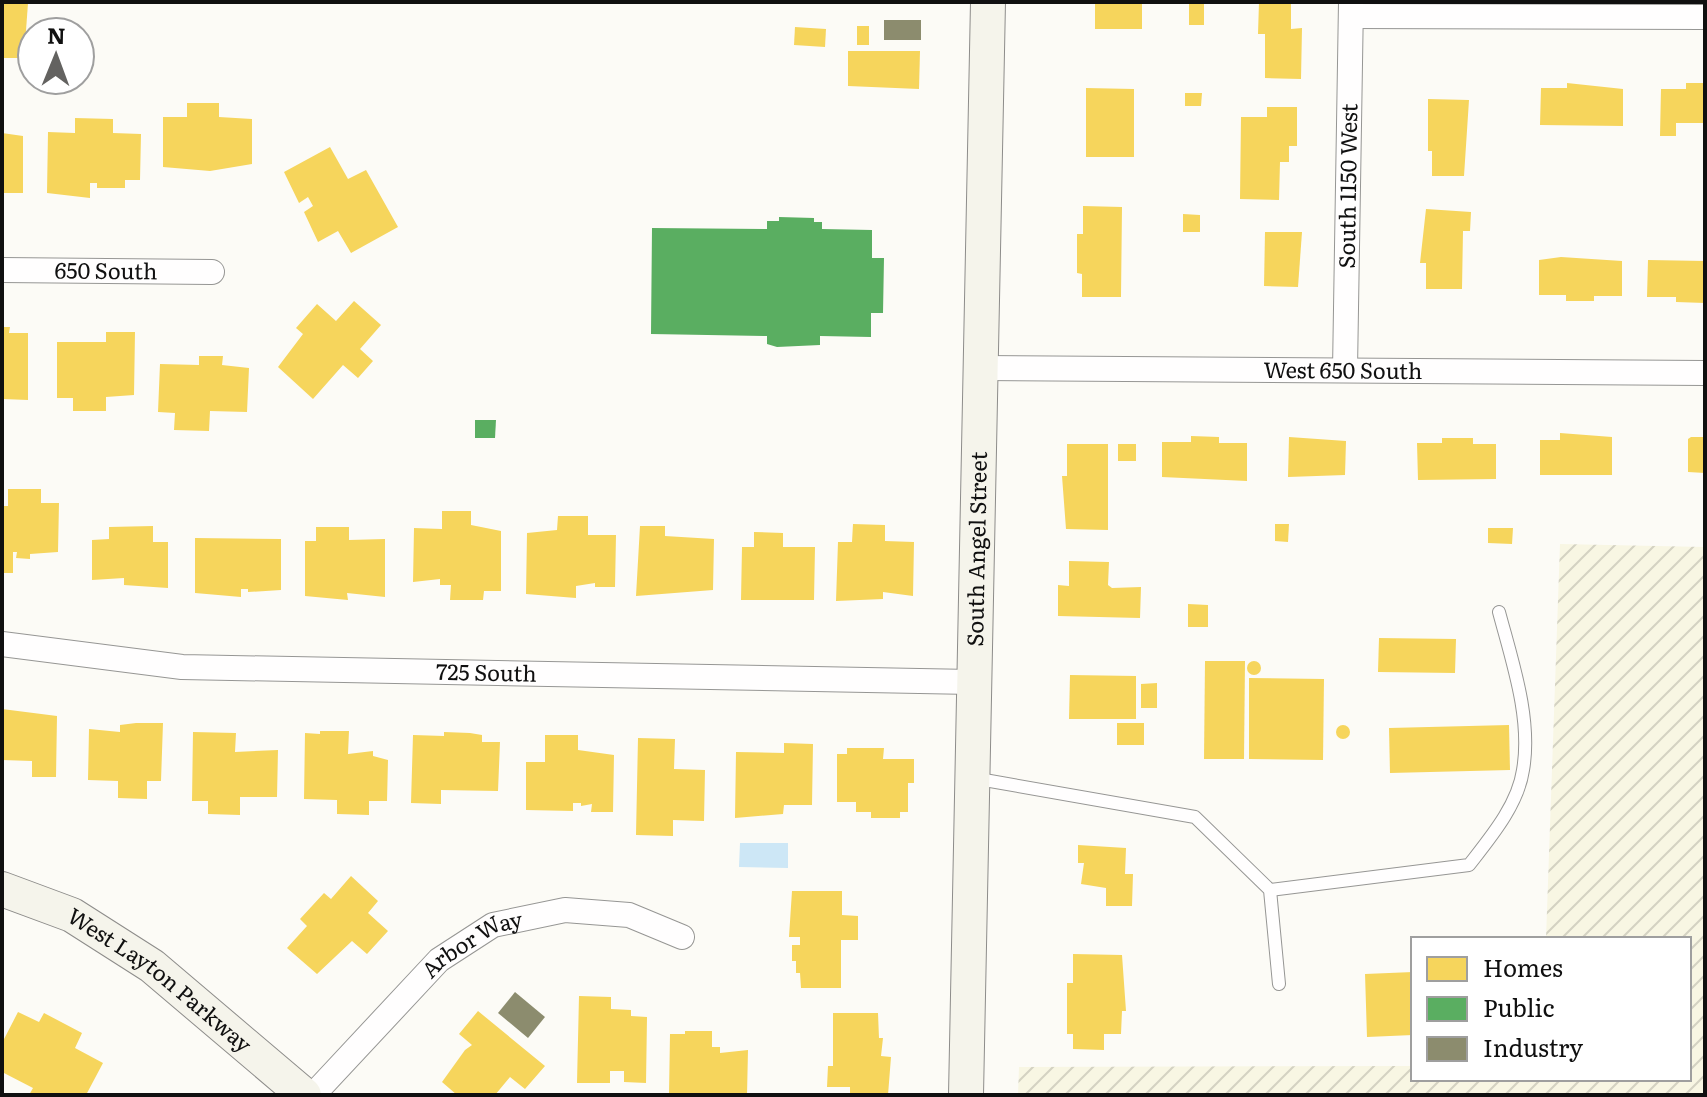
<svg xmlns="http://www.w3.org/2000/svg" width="1707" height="1097" font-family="Literata,serif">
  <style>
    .farmland { fill: url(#farmland-furrows) }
    .water { fill: #cde7f6 }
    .homes { fill: #f6d55c }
    .public { fill: #5aae61 }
    .industry { fill: #8c8c6e }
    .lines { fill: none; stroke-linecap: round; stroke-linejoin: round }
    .service-casing { stroke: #969694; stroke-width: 14 }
    .minor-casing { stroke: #969694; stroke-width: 26 }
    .secondary-casing { stroke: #8d8c8a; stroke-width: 36 }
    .service { stroke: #fffefe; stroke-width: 12 }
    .minor { stroke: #fffefe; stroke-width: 24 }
    .secondary { stroke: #f5f4eb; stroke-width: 34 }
    .labels { text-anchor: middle; stroke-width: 8; stroke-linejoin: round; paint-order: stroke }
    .street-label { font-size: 22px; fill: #101010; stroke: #fff }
  </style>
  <defs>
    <pattern id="farmland-furrows" width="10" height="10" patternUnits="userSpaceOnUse" patternTransform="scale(2)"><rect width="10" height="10" fill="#f8f6e3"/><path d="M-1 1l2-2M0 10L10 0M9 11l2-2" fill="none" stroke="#d4d2c2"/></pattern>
  </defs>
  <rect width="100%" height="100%" fill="#fcfbf6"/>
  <path class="farmland" d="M1560,544L1705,547V1095H1018L1019,1067L1413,1066V1079H1689V939H1546Z"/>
  <path class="water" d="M740,843H788V868L739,867Z"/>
  <g class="homes">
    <path d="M2,2L28,3L24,58H2Z"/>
    <rect x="1095" y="2" width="47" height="27"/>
    <path d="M1259,2H1291V29L1302,28L1301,79L1265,78V34H1258Z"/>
    <rect x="1189" y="3" width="15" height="22"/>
    <rect x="857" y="26" width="12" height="19"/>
    <path d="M795,27L826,29L825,47L794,45Z"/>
    <path d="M848,51H920L919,89L848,86Z"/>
    <path d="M1567,83L1623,89V126L1540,125L1541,88H1567Z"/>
    <path d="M1686,83H1705V123H1676V136H1660L1661,89H1686Z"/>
    <path d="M1086,88L1134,89V157H1086Z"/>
    <path d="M1185,93H1202L1201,106H1185Z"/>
    <path d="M1428,99L1469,100L1464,176H1432V151H1428Z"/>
    <path d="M187,103H219V117L252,119V164L210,171L163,167V117H187Z"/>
    <path d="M1267,107H1297V146H1289V162H1280L1279,200L1240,199L1241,117H1267Z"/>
    <path d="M75,118L113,119V133L141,134L140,180H125V188H97V183H90V198L47,193L48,132L75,133Z"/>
    <path d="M2,133L23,136V193H2Z"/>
    <path d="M330,147L348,179L366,170L398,227L351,253L338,231L318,242L304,212L313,206L308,197L299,203L284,172Z"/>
    <path d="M1083,206L1122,207L1121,297H1082V274L1077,273V234H1083Z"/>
    <path d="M1426,209L1471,212L1470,231H1463L1462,289H1426V263H1420Z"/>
    <path d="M1183,214L1200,215V232H1183Z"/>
    <path d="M1265,232H1302L1298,287L1264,286Z"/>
    <path d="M1561,257L1622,261V296H1594V301H1566V295H1539V260Z"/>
    <path d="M1648,260L1705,261V303L1676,302V297H1647Z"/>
    <path d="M354,301L381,325L360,349L373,361L358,378L343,365L313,399L278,367L303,334L296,328L317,304L336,321Z"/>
    <path d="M2,327H10L9,333H28V400L3,399Z"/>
    <path d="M106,332H135L134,395L106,397V411H73V398H57V342H106Z"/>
    <path d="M199,356H223L222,365L249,368L247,412L210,411L209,431L174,430L175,413L158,412L160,364L199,365Z"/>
    <path d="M1560,433L1612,437V475H1540V440H1560Z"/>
    <path d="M1191,436L1219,437V443H1247V481L1162,477V442H1191Z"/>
    <path d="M1289,437L1346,441L1345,475L1288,477Z"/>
    <path d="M1691,437H1705V473L1688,472V439Z"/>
    <path d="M1442,438H1473V444H1496V479L1418,480L1417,443H1442Z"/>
    <path d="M1067,444H1108V530L1066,529L1062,476H1067Z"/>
    <rect x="1118" y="444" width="18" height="17"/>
    <path d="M8,489H41V503H59L58,552L30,554V559L16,558L17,552H13V573H2V506H8Z"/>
    <path d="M442,511H471V525L501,531V591H484L483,600H450L451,585H440V579L413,582L414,528L442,529Z"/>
    <path d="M558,516H588V535H616L615,587H595V583L576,586V598L526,594L527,533L557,530Z"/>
    <path d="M853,524L885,525V541L914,542L913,596L883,592V599L836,601L838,542H852Z"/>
    <path d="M1275,524H1289L1288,542L1275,541Z"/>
    <path d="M153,526V542H168V588L124,585V578L92,580V540L109,539V527Z"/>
    <path d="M640,526H665V536L714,539L713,590L636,596Z"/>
    <path d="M316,527H349V540L385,539V597L347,593L348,600L305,596V541H316Z"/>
    <path d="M1488,528H1513L1512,544L1488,543Z"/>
    <path d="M754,532L783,533V547H815L814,600H741L742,547H754Z"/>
    <path d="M195,538L281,539V590L248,592V589H241V597L195,593Z"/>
    <path d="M1069,561L1109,562L1108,585L1112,588L1141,587L1140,618L1058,616V585L1069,586Z"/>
    <path d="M1188,604L1208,605V627H1188Z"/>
    <path d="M1379,638L1456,639L1455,673L1378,672Z"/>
    <path d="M1205,661H1245L1244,759H1204Z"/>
    <circle cx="1254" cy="668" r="7"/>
    <path d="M1070,675L1136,676V719H1069Z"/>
    <path d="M1249,678L1324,679L1323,760L1249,759Z"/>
    <path d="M1157,683V708H1141V684Z"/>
    <path d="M2,709L57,716L56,777H32V761L2,760Z"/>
    <path d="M136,723H163L161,781H147V799L118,798V781L88,780L89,729L120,732V725Z"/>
    <rect x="1117" y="723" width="27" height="22"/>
    <circle cx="1343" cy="732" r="7"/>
    <path d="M1509,725L1510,770L1390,773L1389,728Z"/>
    <path d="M320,731H349L348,754L373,751V756L388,760L387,801H369V815L337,814V800L304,799L305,733L320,734Z"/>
    <path d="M193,732L236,733L235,752L278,750L277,797H240V815L208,814V801H192Z"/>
    <path d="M444,732L470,733L482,735V742H500L498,791L441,790V804L411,803L413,735L444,736Z"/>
    <path d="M545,735H578V750L614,755L613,812H591L592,804L581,806V803H573V811L526,810V762H545Z"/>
    <path d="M638,738L675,739L674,769L705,770L704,821L673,820V836L636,835Z"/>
    <path d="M784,743L813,744L812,805H784L783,814L735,818L736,752L784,753Z"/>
    <path d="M847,748H884L883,759H914V783H908V812H900V818H871V812H856V802H837V754H847Z"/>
    <path d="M1078,845L1126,848L1125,874H1133L1132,906H1106V888L1081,884L1084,863H1078Z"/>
    <path d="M351,876L378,901L368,913L388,931L367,954L352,941L317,974L287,948L307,926L300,919L324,893L331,899Z"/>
    <path d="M792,891H842V915L858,916V940H841V988H801L800,973H796V961H792V945H800V937H789Z"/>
    <path d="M1073,954L1122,955L1126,1011H1122L1121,1034H1104V1050L1073,1049V1034H1067V983H1073Z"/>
    <path d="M1413,972V1035L1367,1037L1365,974Z"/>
    <path d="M579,996L611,997V1009L631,1010V1016L647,1017L646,1083L624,1082V1071H610V1083H577Z"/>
    <path d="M478,1011L545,1066L525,1089L510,1077L495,1095H457L442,1082L465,1050L472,1045L459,1034Z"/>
    <path d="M18,1012L39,1022L44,1013L82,1033L75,1048L103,1063L86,1095H29L33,1088L2,1072V1043Z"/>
    <path d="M833,1013H878L879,1038H883L881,1056L891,1057L888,1095H850V1087H827L828,1066H833Z"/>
    <path d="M685,1031H712V1047H720V1053L748,1050L747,1095H669L670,1034H685Z"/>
  </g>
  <g class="public">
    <path d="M779,217L814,218V222H822V229L872,230V258H884L883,313H871V337L820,336V345L777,347L767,344V336L651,334L652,228L767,229V221H779Z"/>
    <path d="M475,420H496L495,438H475Z"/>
  </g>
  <g class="industry">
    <rect x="884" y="20" width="37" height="20"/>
    <path d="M515,992L545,1017L528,1038L498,1013Z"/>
  </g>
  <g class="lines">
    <g class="service-casing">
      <g id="service">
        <path d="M973,778L1195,817L1270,890L1279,984"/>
        <path d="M1270,890L1469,865C1490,838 1518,805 1523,770C1532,719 1512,661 1499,612"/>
      </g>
    </g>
    <g class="minor-casing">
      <g id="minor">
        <path d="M1351,16L1705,17"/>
        <path id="s1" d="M2,270L212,272"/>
        <path id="s2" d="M981,368L1705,373"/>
        <path id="s3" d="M1345,370L1351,2"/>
        <path id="s4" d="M2,644L182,667L972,682"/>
        <path id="s5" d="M313,1095L439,960L493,925L565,910L629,915L682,937"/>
      </g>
    </g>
    <g class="secondary-casing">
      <g id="secondary">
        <path id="s6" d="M2,889L72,915L152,966L304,1095"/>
        <path id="s7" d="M966,1095L988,2"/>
      </g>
    </g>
    <use href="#service" class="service"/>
    <use href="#minor" class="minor"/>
    <use href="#secondary" class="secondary"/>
  </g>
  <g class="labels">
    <g class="street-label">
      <text dy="8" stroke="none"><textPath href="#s3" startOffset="184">South 1150 West</textPath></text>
      <text dy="8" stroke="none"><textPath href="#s1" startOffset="104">650 South</textPath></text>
      <text dy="8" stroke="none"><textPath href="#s2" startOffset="362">West 650 South</textPath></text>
      <text dy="8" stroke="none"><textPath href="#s7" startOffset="546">South Angel Street</textPath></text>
      <text dy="8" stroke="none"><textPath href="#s4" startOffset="486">725 South</textPath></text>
      <text dy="8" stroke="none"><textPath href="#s5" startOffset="222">Arbor Way</textPath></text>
      <text dy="8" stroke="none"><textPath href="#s6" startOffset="184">West Layton Parkway</textPath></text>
    </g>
  </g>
  <rect width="1707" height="1097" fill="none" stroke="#101010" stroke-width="8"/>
  <rect x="1411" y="937" width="280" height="144" fill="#ffffff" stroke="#9f9f9f" stroke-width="2"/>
  <rect x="1427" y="957" width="40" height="24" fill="#f6d55c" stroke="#9f9f9f" stroke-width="2"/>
  <text x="1483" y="977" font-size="24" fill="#101010">Homes</text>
  <rect x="1427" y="997" width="40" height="24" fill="#5aae61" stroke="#9f9f9f" stroke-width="2"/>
  <text x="1483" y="1017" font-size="24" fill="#101010">Public</text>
  <rect x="1427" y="1037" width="40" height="24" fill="#8c8c6e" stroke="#9f9f9f" stroke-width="2"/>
  <text x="1483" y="1057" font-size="24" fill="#101010">Industry</text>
  <g transform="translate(56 56) rotate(1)"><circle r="38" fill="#ffffff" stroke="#9f9f9f" stroke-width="2"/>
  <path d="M0-6L14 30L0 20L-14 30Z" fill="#636260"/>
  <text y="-12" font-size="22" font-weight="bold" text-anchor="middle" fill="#101010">N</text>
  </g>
</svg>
